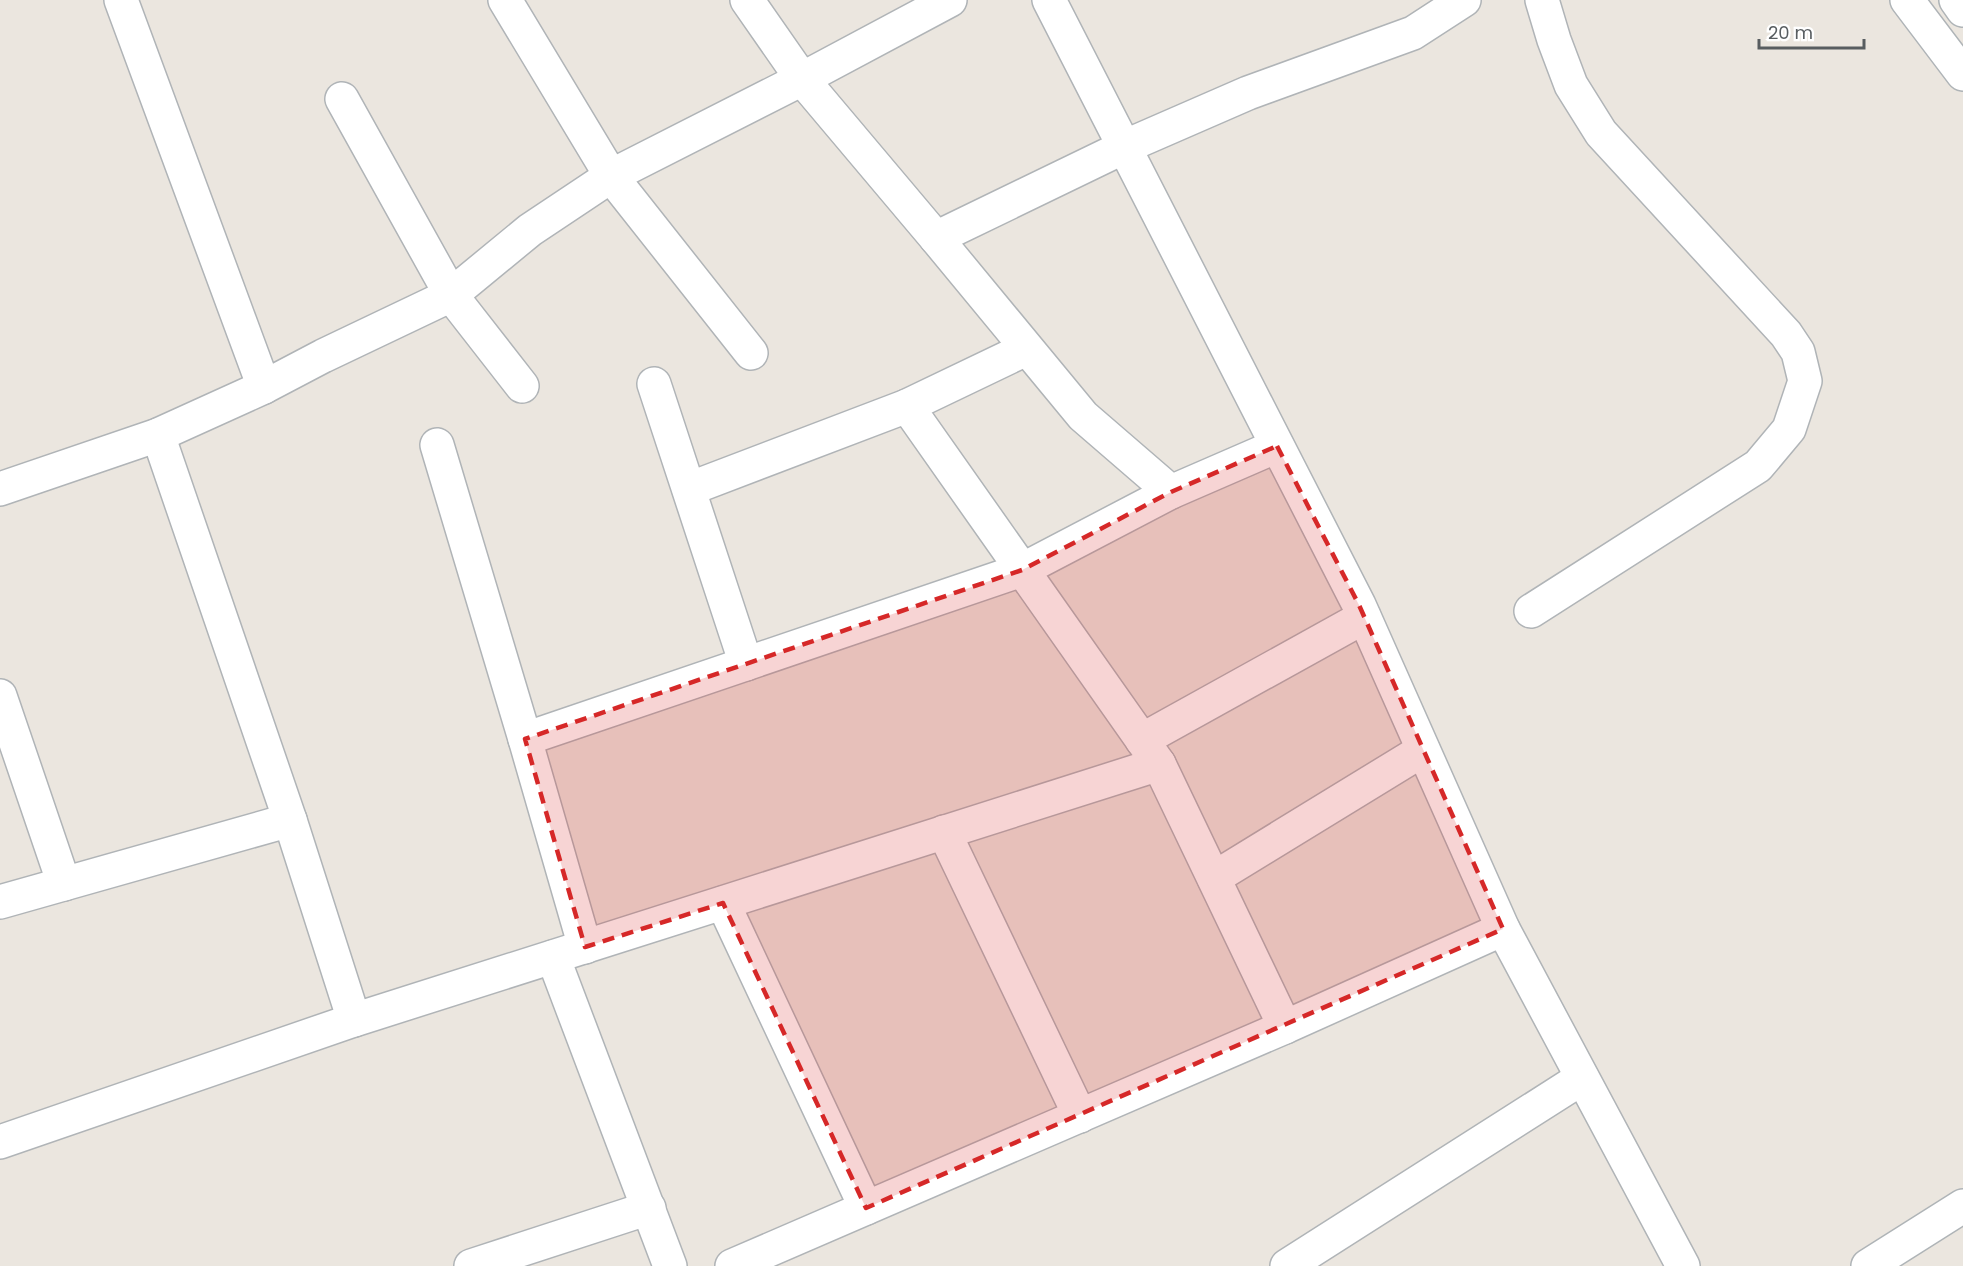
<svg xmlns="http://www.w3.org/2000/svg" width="1963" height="1266" font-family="Poppins,sans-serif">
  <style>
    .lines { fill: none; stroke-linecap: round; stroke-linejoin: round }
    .street-casing { stroke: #b0b4b7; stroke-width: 36 }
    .secondary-casing { stroke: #afb4b7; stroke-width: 36 }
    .street { stroke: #fff; stroke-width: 33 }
    .secondary { stroke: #fff; stroke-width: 33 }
    .marked { fill: #d62828; fill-opacity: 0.2; stroke: #d62828; stroke-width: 4.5; stroke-dasharray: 12 8; stroke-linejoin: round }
  </style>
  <rect width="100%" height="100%" fill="#ebe6df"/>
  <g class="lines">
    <g class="street-casing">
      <g id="street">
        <path d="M121,0L264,387"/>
        <path d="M505,0L611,176L751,353"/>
        <path d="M747,0L802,79L936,238L1083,416L1171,492L1277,446"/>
        <path d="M1049,0L1359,605L1503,929L1683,1266"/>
        <path d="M342,99L451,295L522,386"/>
        <path d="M936,238L1124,147L1248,93L1413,33L1464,0"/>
        <path d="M1026,349L907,406L1159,764"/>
        <path d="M654,384L746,664"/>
        <path d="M437,445L525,739"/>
        <path d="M0,489L158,435L264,387L323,356L451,295L530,230L611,176L802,79L950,0"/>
        <path d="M689,489L907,406"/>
        <path d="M1531,611L1758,466L1789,429L1805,381L1798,352L1786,334L1601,133L1571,85L1554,40L1542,0"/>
        <path d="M0,696L64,884"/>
        <path d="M1142,740L1364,617"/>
        <path d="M944,832L1080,1116"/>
        <path d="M1214,878L1423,750"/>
        <path d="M0,902L290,820"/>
        <path d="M723,903L866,1208"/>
        <path d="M585,947L525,739L1022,570L1171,492"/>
        <path d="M553,957L670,1266"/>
        <path d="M354,1020L1159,764L1285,1027L1503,929"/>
        <path d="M0,1142L354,1020L290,820L158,435"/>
        <path d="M471,1266L649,1208"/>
        <path d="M732,1266L1285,1027"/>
        <path d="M1287,1266L1582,1078"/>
      </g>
    </g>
    <g class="secondary-casing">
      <g id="secondary">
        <path d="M1907,0L1963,74"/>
        <path d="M1956,0L1963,10"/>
        <path d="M1868,1266L1963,1206"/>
      </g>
    </g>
    <use href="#street" class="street"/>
    <use href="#secondary" class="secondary"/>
  </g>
  <path class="marked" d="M1277,446L1359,605L1503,929L866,1208L723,903L585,947L525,739L1022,570L1171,492Z"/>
  <path d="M1759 39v9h105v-9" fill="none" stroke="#585d60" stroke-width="3"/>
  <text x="1768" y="39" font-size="18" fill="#585d60" stroke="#ffffff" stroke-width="4.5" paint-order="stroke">20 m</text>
</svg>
